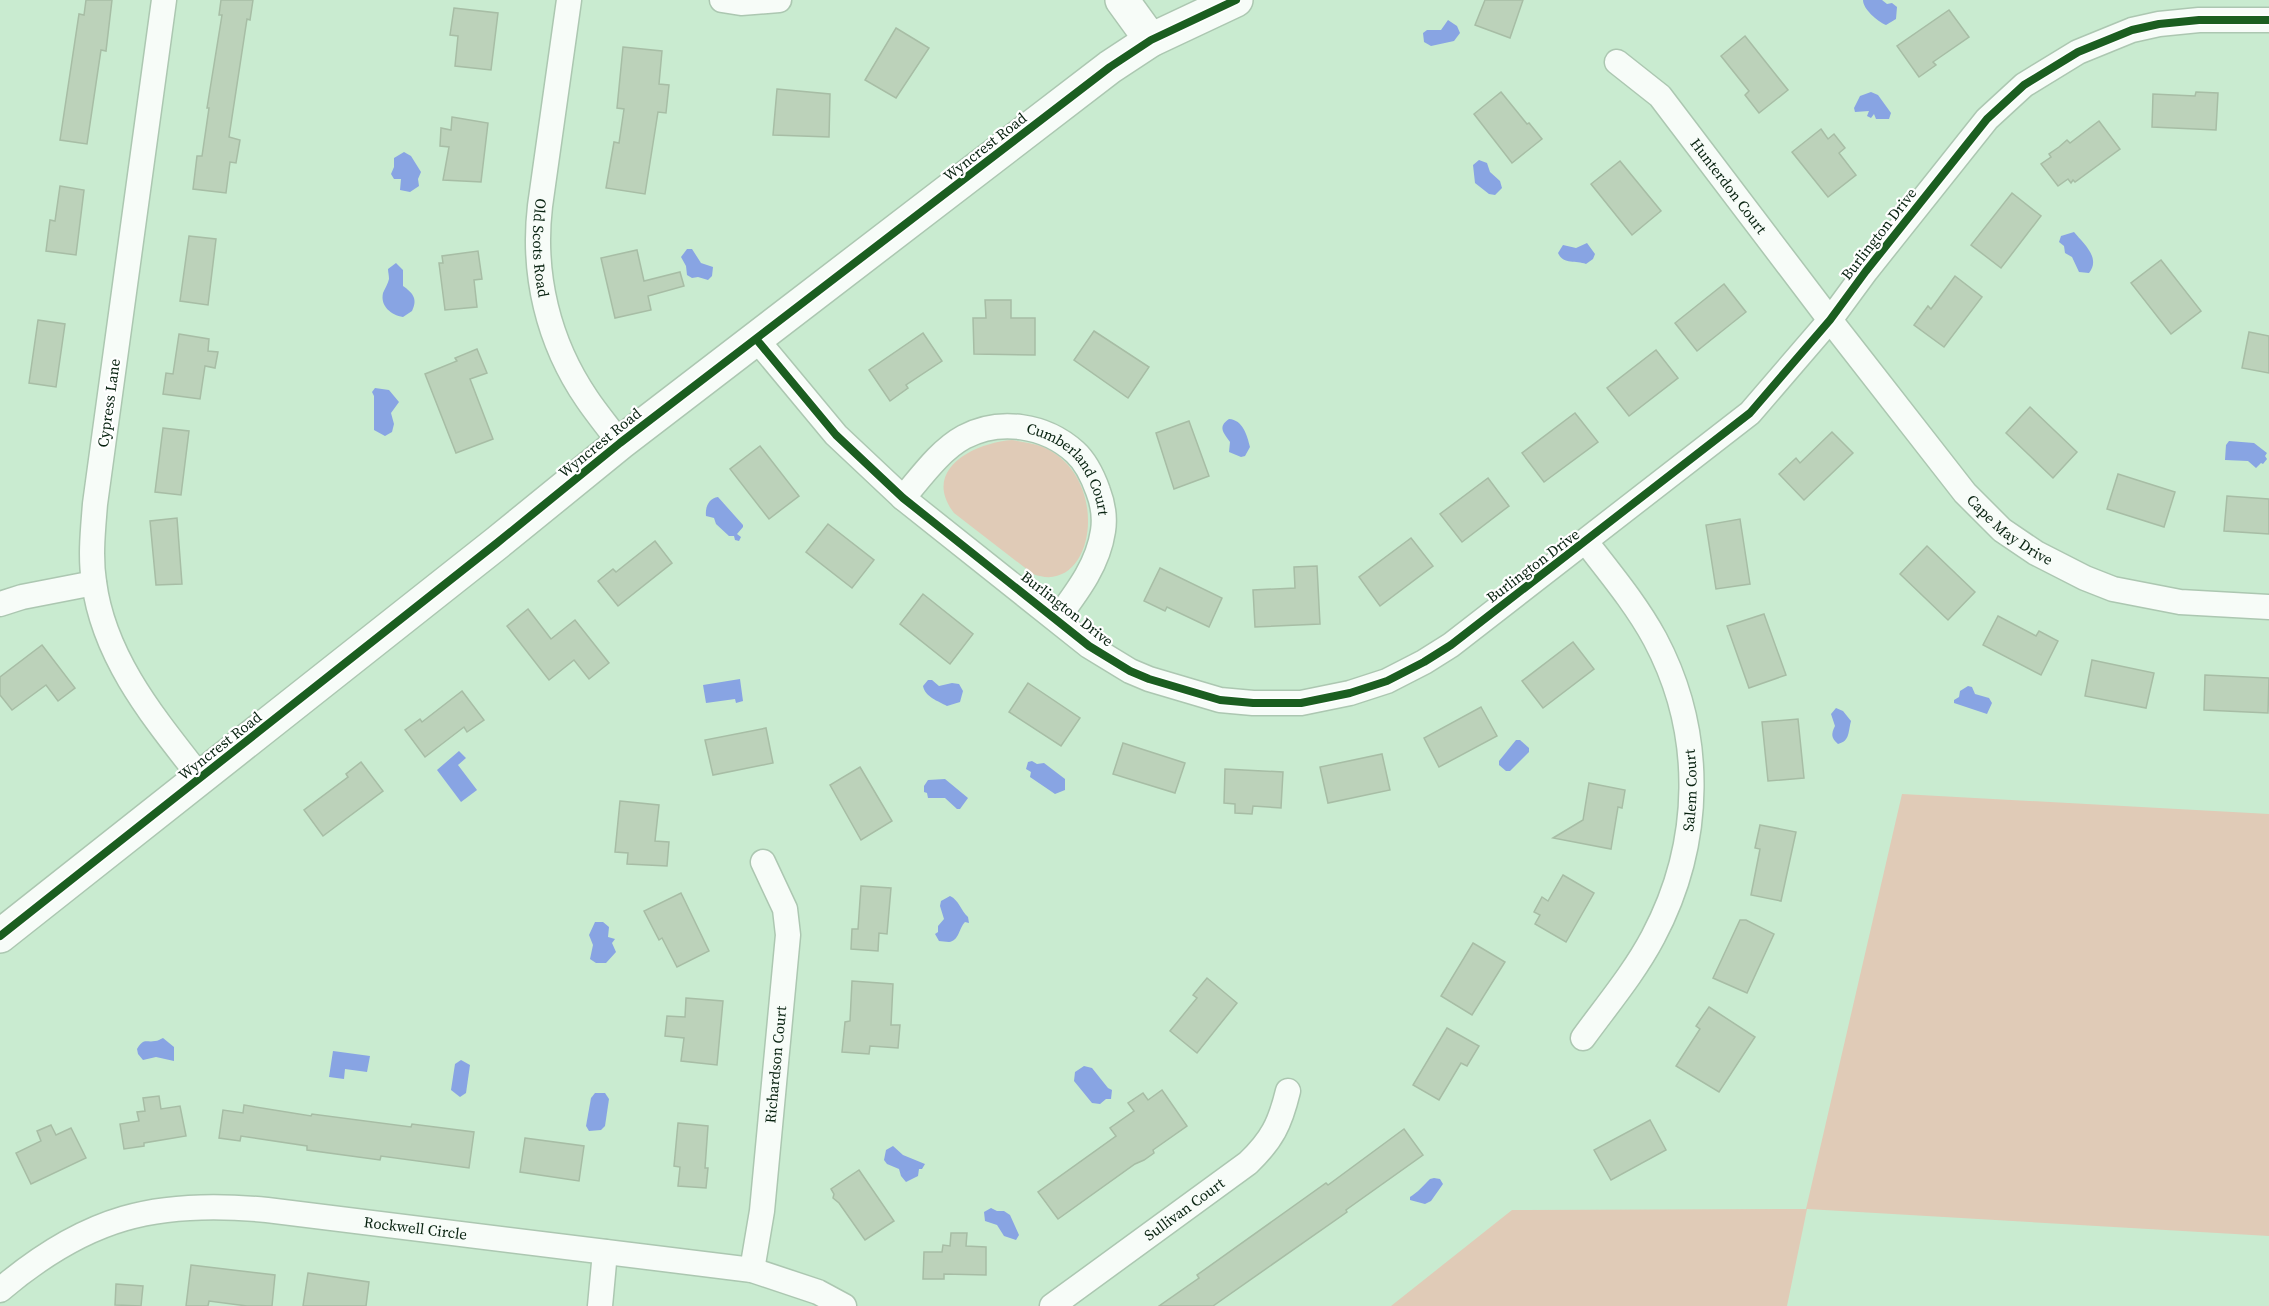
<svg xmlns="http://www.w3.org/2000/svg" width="2269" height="1306" font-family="'Source Serif 4',serif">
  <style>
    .green { fill: #e0cbb7 }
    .water { fill: #88a4e3 }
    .building { fill: #bcd2ba; stroke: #a7bda5; stroke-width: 1.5 }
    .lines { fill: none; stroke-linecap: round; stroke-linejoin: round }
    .street-casing { stroke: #acc7b1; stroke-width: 27 }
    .secondary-casing { stroke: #acc7b1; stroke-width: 36 }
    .street { stroke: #f7fcf8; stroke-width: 24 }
    .secondary { stroke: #f7fcf8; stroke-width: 33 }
    .cycleway-casing { stroke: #fff; stroke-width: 11 }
    .cycleway { stroke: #1b5e20; stroke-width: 8 }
    .labels { text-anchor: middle; stroke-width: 4.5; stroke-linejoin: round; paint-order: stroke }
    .street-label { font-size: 15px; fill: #082210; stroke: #fff }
  </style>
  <rect width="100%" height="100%" fill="#c9ebd0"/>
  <g class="green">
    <path d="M1012,440C1023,442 1033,443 1043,447C1113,477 1095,598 1033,574L954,513C921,470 973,443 1012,440Z"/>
    <path d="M1902,794L2269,814V1236L1807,1209L1787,1306H1391L1512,1210L1806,1209Z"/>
  </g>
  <g class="water">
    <path d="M1863,0H1882L1887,4L1892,3L1897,7L1896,19L1886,25C1877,21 1863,9 1863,0Z"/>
    <path d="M1448,20L1457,26L1460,33L1454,41L1431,46L1424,42L1423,33L1427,30H1441Z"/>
    <path d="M1871,92L1878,95L1891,113L1889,119H1876L1874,114L1871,118L1867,116L1869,111L1855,112L1854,108L1860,96Z"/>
    <path d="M404,152L411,156L421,172L418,179L419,186L410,192L400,190L401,179H394L391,174L394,167V158Z"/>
    <path d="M1479,160L1487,163L1490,172L1500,181L1502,188L1495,195L1489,194L1475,183L1473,165Z"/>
    <path d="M2074,232C2084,244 2101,258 2089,273L2079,272L2072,257L2065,253L2064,246L2059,242L2061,236Z"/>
    <path d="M1587,243L1595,254L1593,259L1586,264C1576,260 1563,265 1558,253L1563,245L1576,248Z"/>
    <path d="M687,249H692L701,263L713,267L712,276L708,280L698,277L692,278L687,275L686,266L681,257Z"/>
    <path d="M396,263L403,270V286C413,293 418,299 412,311L403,317C391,315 380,306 383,293C385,288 388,284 389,279C389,275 388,272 388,269Z"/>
    <path d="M375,388L389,390L399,402L391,413L394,424L392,432L385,436L374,430V396L372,392Z"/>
    <path d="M1229,419C1243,420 1247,435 1250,447L1245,456L1241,457L1229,452L1230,442C1224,433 1217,427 1229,419Z"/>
    <path d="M2229,441L2254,443L2267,453L2265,456L2267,459L2263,464L2261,463L2256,468L2248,461L2225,460L2226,445Z"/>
    <path d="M718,497L743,525V527L737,534L741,537L739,541L735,540L734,536H729L716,524L714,518L706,516C705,507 709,498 718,497Z"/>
    <path d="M740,679L743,701L736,703L735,699L706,703L703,685Z"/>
    <path d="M928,680H932L939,686L952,683L959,684L963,691L960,702L947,706C938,701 925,697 923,686Z"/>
    <path d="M1968,686L1972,687L1975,694L1989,698L1992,703L1987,714L1954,703V700L1959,697L1960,691Z"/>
    <path d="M1836,708L1843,711L1851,721C1848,732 1850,741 1838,744C1831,738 1831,734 1835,726L1831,714Z"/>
    <path d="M1516,740H1520L1529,748V752L1510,771H1506L1499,765V761Z"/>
    <path d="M459,751L466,758L458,765L477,790L461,802L437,770Z"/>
    <path d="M1032,761L1037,764L1044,763L1065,779V790L1055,794L1030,777L1031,772L1026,769L1028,762Z"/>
    <path d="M945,779L968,798L960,809H957L945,798H928L927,793L924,792V786L928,780Z"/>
    <path d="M950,896C959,900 961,911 968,917L969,923L965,922C959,928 959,941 949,942C945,942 942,941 939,941L935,934L938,932V926L944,919L940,906L941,901Z"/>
    <path d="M595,922H603L609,927L608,937L615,939L612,943L616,952L606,963H596L590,959L593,945L589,935Z"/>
    <path d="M163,1038L174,1047V1061L156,1057L143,1060L138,1054L137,1049C144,1037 146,1043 155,1041C158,1041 160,1039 163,1038Z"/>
    <path d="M333,1051L370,1056L367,1072L345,1069L344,1079L329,1077Z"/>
    <path d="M461,1060L470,1065L466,1093L460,1097L451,1090L455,1064Z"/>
    <path d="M1084,1066L1092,1068L1108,1088L1112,1090L1111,1099H1106L1100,1104L1092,1103L1074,1081L1075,1072Z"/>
    <path d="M595,1093H605L609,1099L605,1126L601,1130L589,1131L586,1126L591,1098Z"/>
    <path d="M893,1146L903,1155L925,1164L922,1169H919L918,1176L906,1182L901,1176L899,1169L887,1164L884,1160L886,1150Z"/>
    <path d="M1434,1178L1440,1179L1443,1184L1431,1201L1425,1204L1410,1200V1197C1417,1193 1424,1185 1430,1179Z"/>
    <path d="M991,1208L997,1211H1004L1010,1215L1019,1235L1016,1240L1004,1236L997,1225L985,1221L984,1212Z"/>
  </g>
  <g class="building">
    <path d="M86,0H112L106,51L101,50L87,144L60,140L79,14L84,15Z"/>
    <path d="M221,0H253L250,20L247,19L229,137L240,140L236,163L230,162L226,193L193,189L197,156H202L209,108H207L222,15H219Z"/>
    <path d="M1485,0H1523L1510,38L1475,25Z"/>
    <path d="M454,8L498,13L491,70L455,66L458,36L450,35Z"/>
    <path d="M1949,10L1969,37L1933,62L1936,65L1919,77L1897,46Z"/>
    <path d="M896,28L929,48L896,98L865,80Z"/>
    <path d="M1745,36L1788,90L1759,113L1745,95L1749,91L1721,56Z"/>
    <path d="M623,47L662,51L659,84L669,85L666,113L658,112L645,194L606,188L614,142L619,143L624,109L617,108Z"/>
    <path d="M777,89L830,94L829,137L773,135Z"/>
    <path d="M1501,92L1527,124L1529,123L1542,139L1512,163L1474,114Z"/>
    <path d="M2196,92L2218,93L2216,130L2152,127L2153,94L2195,96Z"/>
    <path d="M452,117L488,123L481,182L443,180L449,147L440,146L441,128L451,130Z"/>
    <path d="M2099,121L2120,149L2075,182L2073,180L2071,183L2068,179L2058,186L2041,164L2051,157L2049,154L2059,147L2067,140L2070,143Z"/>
    <path d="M1821,129L1828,139L1834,134L1845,148L1839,153L1856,175L1828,197L1792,152Z"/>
    <path d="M1620,161L1661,211L1632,235L1591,184Z"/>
    <path d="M60,186L84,190L76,255L46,251L50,220L55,221Z"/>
    <path d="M2012,193L2041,216L2001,268L1971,245Z"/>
    <path d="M189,236L216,239L208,305L180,301Z"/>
    <path d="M637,250L644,281L680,272L684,286L648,296L651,310L615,318L601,258Z"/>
    <path d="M478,251L482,279L474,280L477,307L445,310L439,263H443L442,256Z"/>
    <path d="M2161,260L2201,311L2171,334L2131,283Z"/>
    <path d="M1955,276L1982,297L1944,347L1914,325L1928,306L1931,309Z"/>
    <path d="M1724,284L1746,312L1697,351L1675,323Z"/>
    <path d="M985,300H1011V318H1035V355L974,354L973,318H986Z"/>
    <path d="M38,320L65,324L56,387L29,383Z"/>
    <path d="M1094,331L1149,367L1128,398L1074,360Z"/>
    <path d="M2249,332L2269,336V373L2242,368Z"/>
    <path d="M923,333L942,361L906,385L908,388L890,401L869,370Z"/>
    <path d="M179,334L209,339L208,351L218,352L215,368L205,366L200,399L163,394L166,373L173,374Z"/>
    <path d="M477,349L487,373L470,379L493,439L456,453L425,374L457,361L455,358Z"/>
    <path d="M1656,350L1678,378L1629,416L1607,388Z"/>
    <path d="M2030,407L2077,452L2053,478L2006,433Z"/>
    <path d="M1575,413L1598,442L1544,482L1522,453Z"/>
    <path d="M1189,421L1209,476L1174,489L1156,433Z"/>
    <path d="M163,428L189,431L181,495L155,492Z"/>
    <path d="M1832,432L1853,453L1804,500L1779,474L1796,458L1800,463Z"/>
    <path d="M760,446L799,496L769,519L730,469Z"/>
    <path d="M2118,474L2175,492L2164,527L2107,509Z"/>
    <path d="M1488,478L1509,506L1462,542L1440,514Z"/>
    <path d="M2227,496L2269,499V534L2224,531Z"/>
    <path d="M177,518L182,584L156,585L150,521Z"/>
    <path d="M1740,519L1750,584L1716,589L1706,525Z"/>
    <path d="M828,524L874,560L852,588L806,552Z"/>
    <path d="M1411,538L1433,566L1380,606L1359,577Z"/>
    <path d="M655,541L672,563L618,606L598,581L613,569L616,572Z"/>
    <path d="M1927,546L1975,592L1948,620L1900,574Z"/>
    <path d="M1317,566L1320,624L1255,627L1253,590L1295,588L1294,567Z"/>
    <path d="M1160,568L1222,598L1209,627L1167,607L1165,611L1144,601Z"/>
    <path d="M923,594L973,634L950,664L900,624Z"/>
    <path d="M528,609L551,639L575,620L609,663L589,679L574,660L549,680L507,626Z"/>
    <path d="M1764,614L1786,675L1749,688L1727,626Z"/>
    <path d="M1998,616L2036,636L2039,631L2058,641L2041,675L1983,645Z"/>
    <path d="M1573,642L1594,669L1543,708L1522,681Z"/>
    <path d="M42,645L75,688L58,701L46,685L12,710L0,695V677Z"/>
    <path d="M2092,660L2154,673L2146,708L2085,696Z"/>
    <path d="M2205,675L2269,678L2268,713L2204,710Z"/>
    <path d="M1028,683L1080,718L1061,746L1009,712Z"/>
    <path d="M462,691L484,720L467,732L464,727L425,757L405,730L420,719L422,722Z"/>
    <path d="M1481,707L1497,736L1439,767L1424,738Z"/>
    <path d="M1798,719L1804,778L1768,781L1762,722Z"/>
    <path d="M766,728L773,763L713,775L705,740Z"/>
    <path d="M1123,743L1185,763L1175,793L1113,774Z"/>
    <path d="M1382,754L1390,790L1328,803L1320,767Z"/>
    <path d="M361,762L383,791L323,836L304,810L348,777L346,774Z"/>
    <path d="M860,767L892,821L861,840L830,785Z"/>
    <path d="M1225,769L1283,772L1281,808L1253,806L1252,814L1235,813V804L1224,803Z"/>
    <path d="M1589,783L1625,790L1622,808L1618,807L1611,849L1553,838L1583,820Z"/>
    <path d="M620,801L659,805L655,841L669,842L667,866L627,864L628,853L615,852Z"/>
    <path d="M1760,825L1796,832L1781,901L1751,895L1760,849L1755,848Z"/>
    <path d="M1563,875L1594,893L1566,942L1535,924L1540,915L1534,912L1542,897L1548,901Z"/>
    <path d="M861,886L891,888L887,934L879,933L878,951L851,949L852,929H858Z"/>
    <path d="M681,893L709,951L677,967L662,938L659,940L644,911Z"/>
    <path d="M1740,920H1746L1774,934L1747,993L1713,978Z"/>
    <path d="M1473,943L1505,962L1472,1015L1441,996Z"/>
    <path d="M1207,978L1237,1003L1197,1053L1170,1031L1197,998L1193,995Z"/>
    <path d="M852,981L893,984L891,1025H900L898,1048L870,1046L869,1054L842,1052L845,1022L850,1021Z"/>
    <path d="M686,998L723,1001L717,1065L681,1061L684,1038L665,1036L667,1016L685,1017Z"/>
    <path d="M1709,1007L1755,1037L1719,1092L1676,1066L1700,1029L1696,1026Z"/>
    <path d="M1447,1028L1479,1046L1467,1066L1461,1063L1439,1100L1413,1085Z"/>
    <path d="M1162,1090L1187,1126L1153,1150L1154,1153L1144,1160L1135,1164L1058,1219L1038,1192L1116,1136L1110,1128L1134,1111L1128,1103L1143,1093L1148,1100Z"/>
    <path d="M159,1096L161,1109L180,1106L186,1136L144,1143V1146L124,1149L120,1124L139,1121L137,1112L145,1111L143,1098Z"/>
    <path d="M244,1105L311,1116L312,1114L411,1127L412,1124L474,1132L469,1168L381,1156L380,1160L307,1150V1146L241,1136L240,1141L219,1138L223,1110L243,1113Z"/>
    <path d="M1650,1120L1666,1150L1611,1180L1594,1150Z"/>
    <path d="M678,1123L708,1126L705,1168H708L706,1188L678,1186L680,1167L674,1166Z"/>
    <path d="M51,1125L56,1135L71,1128L86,1158L31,1184L16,1153L41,1141L37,1131Z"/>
    <path d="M1404,1129L1423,1155L1346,1210L1347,1212L1213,1306H1159L1199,1278L1197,1275L1326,1183L1328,1185Z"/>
    <path d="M525,1138L584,1146L579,1181L520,1172Z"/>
    <path d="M859,1170L894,1221L865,1240L839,1203L833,1198L834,1194L831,1189Z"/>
    <path d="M951,1233H967L966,1246L986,1247V1275L944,1274V1279H923L924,1252H942L943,1245L950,1246Z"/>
    <path d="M191,1265L275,1275L272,1306H247L209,1301L208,1306H186Z"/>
    <path d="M308,1273L369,1282L366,1306H303Z"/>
    <path d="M116,1284L143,1286L141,1306L115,1305Z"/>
  </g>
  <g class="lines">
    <g class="street-casing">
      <g id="street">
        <path d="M164,0L95,504C93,530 90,556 94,582C104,659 155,719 201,778"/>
        <path id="s1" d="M569,0L540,206C532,274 548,342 587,399C597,414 609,428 620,443"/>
        <path d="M722,0L741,3L779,0"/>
        <path id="s2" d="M1617,62L1660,96L1830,320L1965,493L2002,530L2036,553L2085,578L2113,589L2180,602L2269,607"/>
        <path d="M757,340L836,435L903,498L1089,646L1130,671L1149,679L1220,700L1253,703H1301L1350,693L1387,681L1424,662L1451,645L1750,413L1830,320L1866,271L1987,119L2024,85L2078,52L2132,30L2159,24L2199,20H2269"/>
        <path id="s3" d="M903,498C921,477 940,450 964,437C1000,418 1045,425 1075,452C1086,462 1093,477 1098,491C1103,504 1105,518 1103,531C1098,565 1077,592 1057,619"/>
        <path d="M0,604L22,597L94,583"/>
        <path id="s4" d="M1583,1038C1607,1005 1634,973 1653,937C1703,843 1705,733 1655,639C1636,604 1610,573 1586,542"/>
        <path id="s5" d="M752,1270L762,1211L788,935L785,909L763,862"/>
        <path id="s6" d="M0,1290C86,1217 156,1199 267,1210L752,1270L818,1292L844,1306"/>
        <path d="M600,1306L605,1252"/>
        <path id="s7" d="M1052,1306L1248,1163C1272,1140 1280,1124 1288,1091"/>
      </g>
    </g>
    <g class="secondary-casing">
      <g id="secondary">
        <path d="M1122,0L1151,40"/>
        <path d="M0,936L497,543L620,443L1110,67L1151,40L1236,0"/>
      </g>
    </g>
    <use href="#street" class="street"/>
    <use href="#secondary" class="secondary"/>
    <g class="cycleway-casing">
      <g id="cycleway">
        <path d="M757,340L836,435L903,498L1089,646L1130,671L1149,679L1220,700L1253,703H1301L1350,693L1387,681L1424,662L1451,645L1750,413L1830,320L1866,271L1987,119L2024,85L2078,52L2132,30L2159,24L2199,20H2269"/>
        <path d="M0,936L497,543L620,443L1110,67L1151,40L1236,0"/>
      </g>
    </g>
    <use href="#cycleway" class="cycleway"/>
  </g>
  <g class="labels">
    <g class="street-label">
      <text transform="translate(985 147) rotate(-38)" y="5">Wyncrest Road</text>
      <text dy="5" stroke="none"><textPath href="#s2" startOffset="168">Hunterdon Court</textPath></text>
      <text transform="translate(1879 234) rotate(-52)" y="5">Burlington Drive</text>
      <text dy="5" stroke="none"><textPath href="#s1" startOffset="250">Old Scots Road</textPath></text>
      <text transform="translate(109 403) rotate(-82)" y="5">Cypress Lane</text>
      <text transform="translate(600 443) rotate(-39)" y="5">Wyncrest Road</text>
      <text dy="5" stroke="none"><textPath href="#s3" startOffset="214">Cumberland Court</textPath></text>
      <text dy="5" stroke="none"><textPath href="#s2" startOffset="614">Cape May Drive</textPath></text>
      <text transform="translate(1533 566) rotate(-37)" y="5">Burlington Drive</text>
      <text transform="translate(1067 609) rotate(38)" y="5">Burlington Drive</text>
      <text transform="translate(220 746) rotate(-38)" y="5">Wyncrest Road</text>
      <text dy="5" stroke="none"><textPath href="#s4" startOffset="276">Salem Court</textPath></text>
      <text dy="5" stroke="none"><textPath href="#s5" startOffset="207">Richardson Court</textPath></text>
      <text dy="5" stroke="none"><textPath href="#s7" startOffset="164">Sullivan Court</textPath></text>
      <text dy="5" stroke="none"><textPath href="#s6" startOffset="438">Rockwell Circle</textPath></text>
    </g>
  </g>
</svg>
